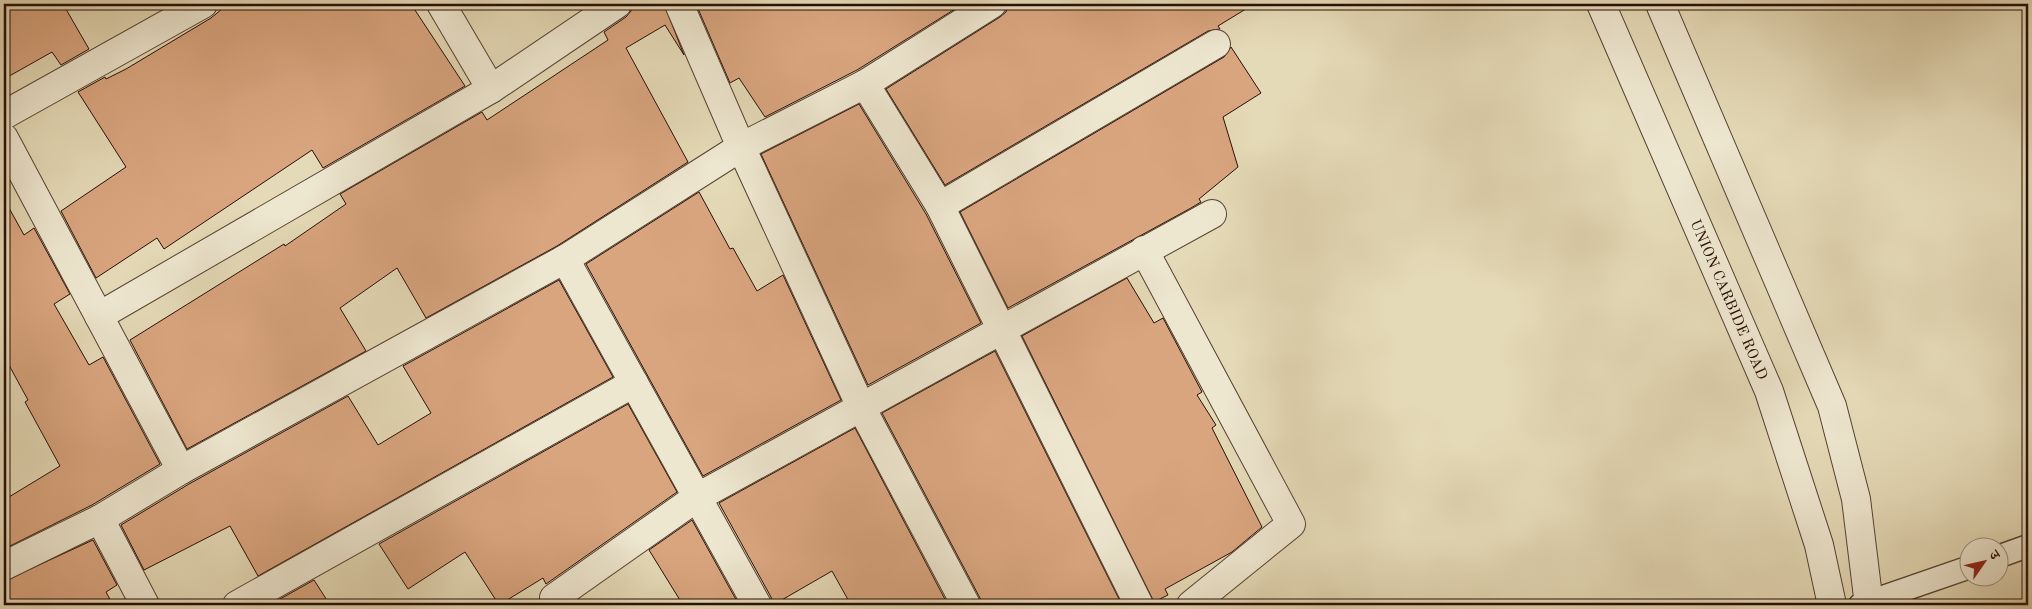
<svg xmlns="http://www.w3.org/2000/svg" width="2032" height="609" font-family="'Old Standard TT','Noto Serif Devanagari',serif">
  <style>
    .building { fill: #d9a57f; stroke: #270e06 }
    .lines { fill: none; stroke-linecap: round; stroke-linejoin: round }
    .service-casing { stroke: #564132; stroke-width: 25 }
    .minor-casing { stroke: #564132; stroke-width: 30 }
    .tertiary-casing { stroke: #564132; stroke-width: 30 }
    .service { stroke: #eee7d0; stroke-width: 22 }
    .minor { stroke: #eee7d0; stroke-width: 28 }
    .tertiary { stroke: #eee7d0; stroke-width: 28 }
    .labels { text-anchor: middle; stroke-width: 5; stroke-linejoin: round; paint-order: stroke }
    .street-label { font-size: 15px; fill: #270e06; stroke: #eee7d0 }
  </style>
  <rect width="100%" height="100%" fill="#e5dab7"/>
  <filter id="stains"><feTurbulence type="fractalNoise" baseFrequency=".004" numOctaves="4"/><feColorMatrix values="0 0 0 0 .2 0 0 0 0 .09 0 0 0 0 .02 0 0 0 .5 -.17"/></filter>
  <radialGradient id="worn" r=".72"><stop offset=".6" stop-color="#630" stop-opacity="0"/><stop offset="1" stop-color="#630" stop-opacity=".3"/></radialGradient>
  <g class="building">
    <path d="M4,4H63L89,49L61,65L52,52L4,79Z"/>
    <path d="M228,4H411L465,86L323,168L312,150L164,249L157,238L96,278L61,211L126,167L78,92L105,77L106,79L126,69L211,18Z"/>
    <path d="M632,4H664L684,55L665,25L626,48L688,162L557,246L426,318L397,268L340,308L366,351L187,449L130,340L284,244L285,246L346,204L340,194L482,112L487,120L608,40L604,32L626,17L631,11Z"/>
    <path d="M696,4H963L857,70L765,117L739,78L730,83Z"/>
    <path d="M1008,4H1254L1218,26L1220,29L1208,31L945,185L886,89L1000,17L1006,12Z"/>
    <path d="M1231,47L1261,93L1223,117L1238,167L1199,199L1201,202L1191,208L1008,308L960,212L1224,57Z"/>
    <path d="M859,104L926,214L981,323L868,385L761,154Z"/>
    <path d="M699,192L730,249L733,248L757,291L783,275L841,400L703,476L586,264Z"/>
    <path d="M4,199L24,235L34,228L70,294L54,304L89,365L103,357L160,464L92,505L4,549V500L60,466L25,402L28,400L4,356Z"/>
    <path d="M1127,278L1154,323L1163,318L1202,392L1197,395L1216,425L1212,428L1262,527L1232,552L1165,589L1168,595L1154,602L1022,336Z"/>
    <path d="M559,280L613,377L258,576L230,526L144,570L121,525L189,484L348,396L378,445L431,413L403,366Z"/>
    <path d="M995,351L1122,605H982L980,598L882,413Z"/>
    <path d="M628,404L677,492L546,584L543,578L499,605L465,552L408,589L379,544Z"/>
    <path d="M855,428L948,605H851L832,571L773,605L771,597L719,503Z"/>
    <path d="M692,520L739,605H683L649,550Z"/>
    <path d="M93,540L117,585L106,592L113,605H4V581Z"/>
    <path d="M314,580L330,605H274L273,603Z"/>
  </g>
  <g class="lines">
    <g class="service-casing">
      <g id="service">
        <path d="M2000,556L2028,546"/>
        <path d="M1860,605L1970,567"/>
      </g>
    </g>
    <g class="minor-casing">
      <g id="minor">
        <path d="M441,4L491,89"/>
        <path d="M679,4L741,147L861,407L966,605"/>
        <path d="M865,84L940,206L1139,605"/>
        <path d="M4,115L203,4"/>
        <path d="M4,138L181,470"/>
        <path d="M940,206L1216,44"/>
        <path d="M1144,250L1291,524L1191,605"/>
        <path d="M565,259L757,605"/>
        <path d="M99,316L491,89L617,4"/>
        <path d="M100,519L145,605"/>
        <path d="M4,566L100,519L181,470L565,259L741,147L865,84L992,4"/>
        <path d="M554,598L696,498L1212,214"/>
        <path d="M237,605L634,383"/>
      </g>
    </g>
    <g class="tertiary-casing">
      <g id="tertiary">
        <path id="s1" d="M1601,4L1769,391L1819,545L1832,605"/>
        <path d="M1660,4L1832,406L1856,499L1869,605"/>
      </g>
    </g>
    <use href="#service" class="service"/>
    <use href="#minor" class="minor"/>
    <use href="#tertiary" class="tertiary"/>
  </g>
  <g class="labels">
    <g class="street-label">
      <text dy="5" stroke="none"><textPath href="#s1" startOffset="322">UNION CARBIDE ROAD</textPath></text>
    </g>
  </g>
  <rect width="2032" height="609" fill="none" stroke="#e5dab7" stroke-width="20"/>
  <rect x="5" y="5" width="2022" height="599" fill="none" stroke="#270e06" stroke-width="2.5"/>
  <rect x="10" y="10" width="2012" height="589" fill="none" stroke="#270e06"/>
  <g transform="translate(1984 562) rotate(56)"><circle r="24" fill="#eee7d0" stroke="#9e907f"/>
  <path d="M0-4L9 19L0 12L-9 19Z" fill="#8f2418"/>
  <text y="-8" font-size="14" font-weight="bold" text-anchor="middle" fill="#270e06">उ</text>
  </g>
  <rect width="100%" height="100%" filter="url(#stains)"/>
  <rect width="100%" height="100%" fill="url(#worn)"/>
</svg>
